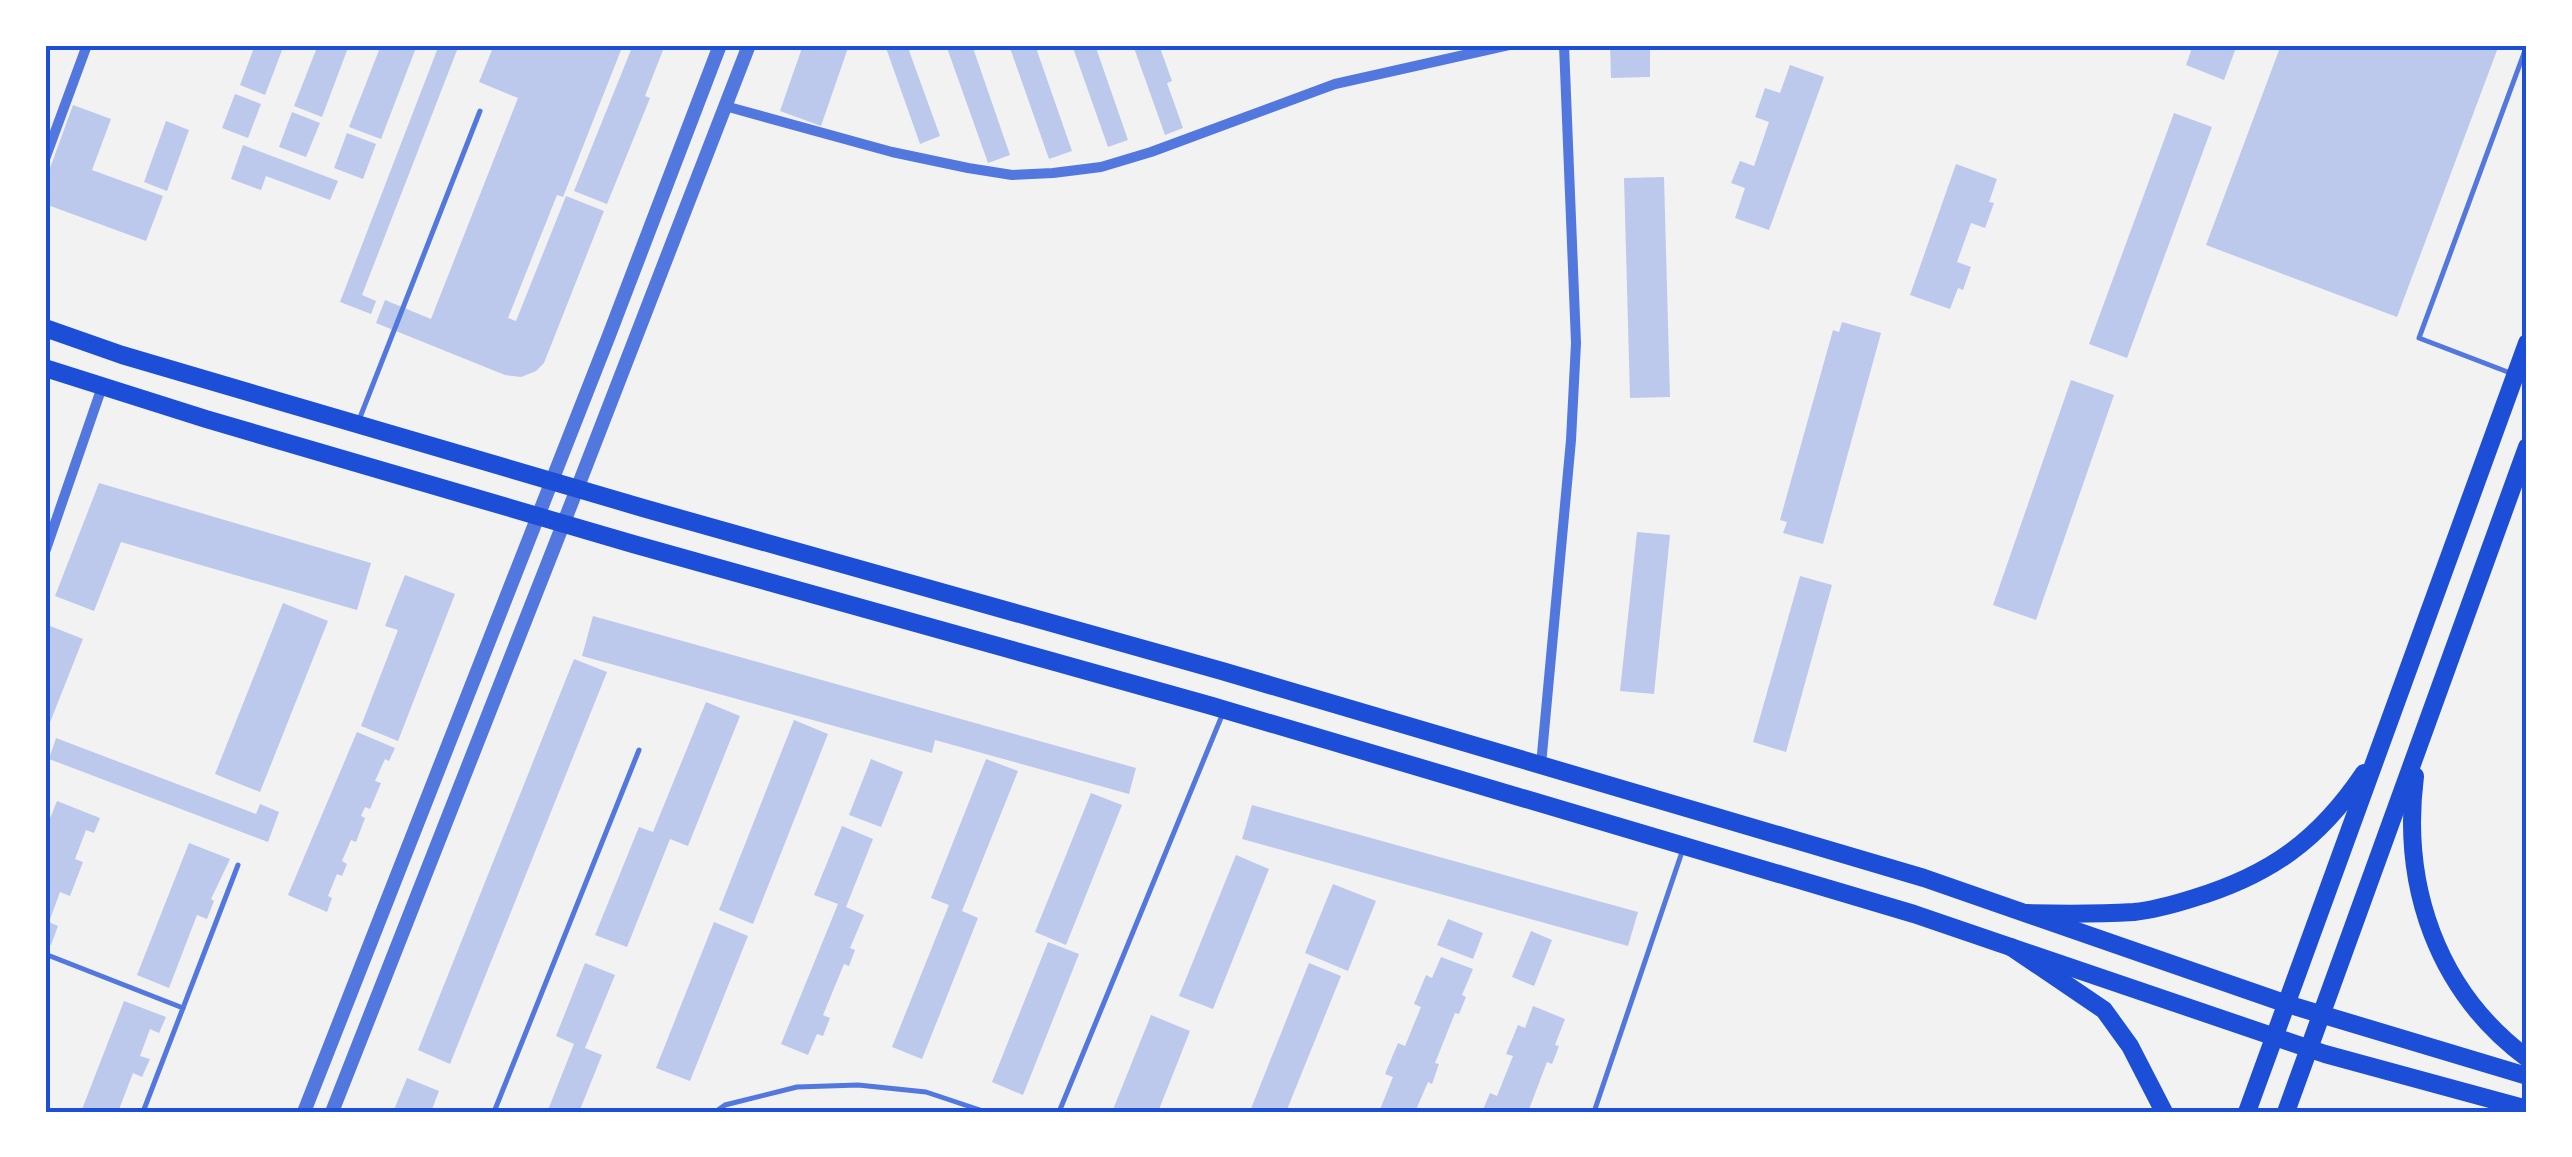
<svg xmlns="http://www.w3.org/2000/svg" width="2572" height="1157" font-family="'Work Sans',sans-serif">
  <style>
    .building { fill: #bdc9ec }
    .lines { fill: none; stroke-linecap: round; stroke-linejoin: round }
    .service { stroke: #5277de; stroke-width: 5 }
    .minor { stroke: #5277de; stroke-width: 10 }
    .tertiary { stroke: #5277de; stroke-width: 14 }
    .primary { stroke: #1d4ed8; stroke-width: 18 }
    .trunk { stroke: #1d4ed8; stroke-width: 18 }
    .neatline { fill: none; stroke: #1d4ed8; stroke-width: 4 }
  </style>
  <rect width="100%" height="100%" fill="#f2f2f2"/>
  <g class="building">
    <path d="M255,45H284L265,95L240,85Z"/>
    <path d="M318,45H349L322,117L294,106Z"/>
    <path d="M381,45H417L381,139L349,127Z"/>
    <path d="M439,45H459L362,295L376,301L371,314L340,302Z"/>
    <path d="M494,45H623L563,197L557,195L508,318L516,321L566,196L604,211L544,363L536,371L521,377L505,375L376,323L385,300L431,319L518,98L479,82Z"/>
    <path d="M633,45H665L645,96L650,98L607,204L574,191Z"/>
    <path d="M803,45H849L821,126L780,111Z"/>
    <path d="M885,45H907L940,136L920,144Z"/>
    <path d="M946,45H972L1010,155L988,163Z"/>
    <path d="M1009,45H1035L1072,151L1049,159Z"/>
    <path d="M1072,45H1095L1128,140L1108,147Z"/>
    <path d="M1133,45H1159L1172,81L1167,83L1183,128L1165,135Z"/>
    <path d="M1610,45H1650V77L1611,78Z"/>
    <path d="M2193,45H2237L2224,80L2186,65Z"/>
    <path d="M2281,45H2499L2397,317L2206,245Z"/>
    <path d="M1790,65L1824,77L1769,230L1735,218L1745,188L1731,183L1740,161L1754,166L1769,122L1755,117L1765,88L1780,93Z"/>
    <path d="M235,94L261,104L248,138L222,128Z"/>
    <path d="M73,105L111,119L92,170L163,196L146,241L45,204V182Z"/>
    <path d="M292,112L320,123L306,157L279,147Z"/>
    <path d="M2174,113L2212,127L2127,358L2089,344Z"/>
    <path d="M166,121L189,130L167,191L144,182Z"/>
    <path d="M347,133L376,144L363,179L334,168Z"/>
    <path d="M243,145L338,181L330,200L266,176L261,190L231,179Z"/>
    <path d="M1956,164L1997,179L1989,202L1994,203L1985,228L1971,223L1957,262L1971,267L1963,290L1958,288L1950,309L1910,295Z"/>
    <path d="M1664,177L1670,397L1630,398L1624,178Z"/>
    <path d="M1842,322L1881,333L1823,544L1783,533L1787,522L1780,520L1833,330L1839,332Z"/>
    <path d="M2071,380L2114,395L2036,620L1993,605Z"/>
    <path d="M99,483L371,563L357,610L121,542L94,611L55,596Z"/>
    <path d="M1637,532L1670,535L1654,694L1620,691Z"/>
    <path d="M405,575L455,594L398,741L361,726L398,630L385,626Z"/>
    <path d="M1800,576L1832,585L1786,752L1753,742Z"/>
    <path d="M283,603L328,621L260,792L215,774Z"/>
    <path d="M593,616L1136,768L1129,794L935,740L932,753L582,656Z"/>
    <path d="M45,624L83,639L45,735Z"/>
    <path d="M574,659L607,672L450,1064L418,1050Z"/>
    <path d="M706,702L740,716L688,846L670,839L627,947L595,935L639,827L653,832Z"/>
    <path d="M794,720L828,734L753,924L719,910Z"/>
    <path d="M357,732L395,748L389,761L385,759L375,781L381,783L370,809L365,807L361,816L365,818L356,842L351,840L342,861L347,864L342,876L337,874L328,896L332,898L327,912L288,895Z"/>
    <path d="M56,738L256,814L260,804L279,812L268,842L49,759Z"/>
    <path d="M871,759L903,772L881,827L849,815Z"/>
    <path d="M986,759L1018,771L962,911L978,918L922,1059L892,1047L949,905L931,898Z"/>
    <path d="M1091,793L1122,805L1066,945L1035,932Z"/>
    <path d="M57,801L100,818L94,833L86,830L75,859L83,862L70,896L60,892L49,922L58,926L51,945L45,942V831Z"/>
    <path d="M1252,805L1638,912L1628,946L1242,839Z"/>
    <path d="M842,826L873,839L846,907L864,915L850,948L855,950L849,966L844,964L823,1015L830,1018L823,1036L817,1034L808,1055L781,1044L838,904L814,895Z"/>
    <path d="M189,843L230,859L211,899L214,901L207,919L197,915L169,988L137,975Z"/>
    <path d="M1236,855L1269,869L1213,1009L1179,996Z"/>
    <path d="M1333,884L1376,901L1348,971L1305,953Z"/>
    <path d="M1448,919L1483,933L1473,959L1437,945Z"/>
    <path d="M714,922L748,936L690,1081L656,1068Z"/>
    <path d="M1531,931L1552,940L1534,986L1512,977Z"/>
    <path d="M1048,942L1079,954L1023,1095L992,1082Z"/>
    <path d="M1441,957L1473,969L1462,995L1466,997L1459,1014L1455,1013L1435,1063L1439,1064L1432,1084L1428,1082L1415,1112H1379L1393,1077L1385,1074L1398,1043L1405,1046L1421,1007L1414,1004L1426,975L1432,978Z"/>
    <path d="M585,963L615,975L585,1048L602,1055L579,1112H553L548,1110L574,1044L556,1036Z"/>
    <path d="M1309,963L1341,976L1286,1112H1253L1250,1111Z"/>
    <path d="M124,1001L166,1017L159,1033L150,1029L140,1056L150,1059L142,1077L133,1073L118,1112H81Z"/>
    <path d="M1533,1006L1565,1019L1555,1045L1559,1046L1552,1064L1547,1062L1528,1112H1482L1490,1093L1497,1096L1513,1056L1506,1054L1518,1025L1525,1028Z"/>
    <path d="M1151,1015L1190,1031L1158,1112H1112Z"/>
    <path d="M407,1078L439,1091L431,1112H393Z"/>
  </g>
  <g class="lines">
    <g class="service">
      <path d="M2513,374L2419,338L2527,45"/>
      <path d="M359,420L480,111"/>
      <path d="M45,954L183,1008"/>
      <path d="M143,1112L238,865"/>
      <path d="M494,1112L639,750"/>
      <path d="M715,1112L725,1105L797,1087L858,1085L926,1092L986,1112"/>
      <path d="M1059,1112L1223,713"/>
      <path d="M1594,1112L1683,849"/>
    </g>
    <g class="minor">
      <path d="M725,106L892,152L968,168L1012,175L1053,173L1101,167L1151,152L1335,84L1509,45"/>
      <path d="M45,159L87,45"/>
      <path d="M45,552L102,387"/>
      <path d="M1541,765L1571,440L1576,343L1564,45"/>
    </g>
    <g class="tertiary">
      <path d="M304,1112L608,338L720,45"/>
      <path d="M332,1112L577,489L749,45"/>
    </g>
    <g class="primary">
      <path d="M45,328L122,355L643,508L1222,671L1924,878L2287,1004"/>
      <path d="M45,368L206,419L633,544L1212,706L1914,914L2275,1037"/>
    </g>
    <g class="trunk">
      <path d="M2415,776C2401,886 2437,991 2527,1058"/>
      <path d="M2026,913C2062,914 2098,914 2134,912C2154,910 2175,904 2194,898C2270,875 2319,840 2364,773"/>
      <path d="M2011,947L2104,1010L2130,1046L2164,1112"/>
      <path d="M2287,1004L2527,1076"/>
      <path d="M2275,1037L2325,1054L2527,1109"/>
      <path d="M2247,1112L2527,343"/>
      <path d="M2286,1112L2527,447"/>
    </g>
  </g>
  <rect width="2572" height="1157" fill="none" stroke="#ffffff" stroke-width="95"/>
  <rect x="48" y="48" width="2476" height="1062" class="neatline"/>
</svg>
